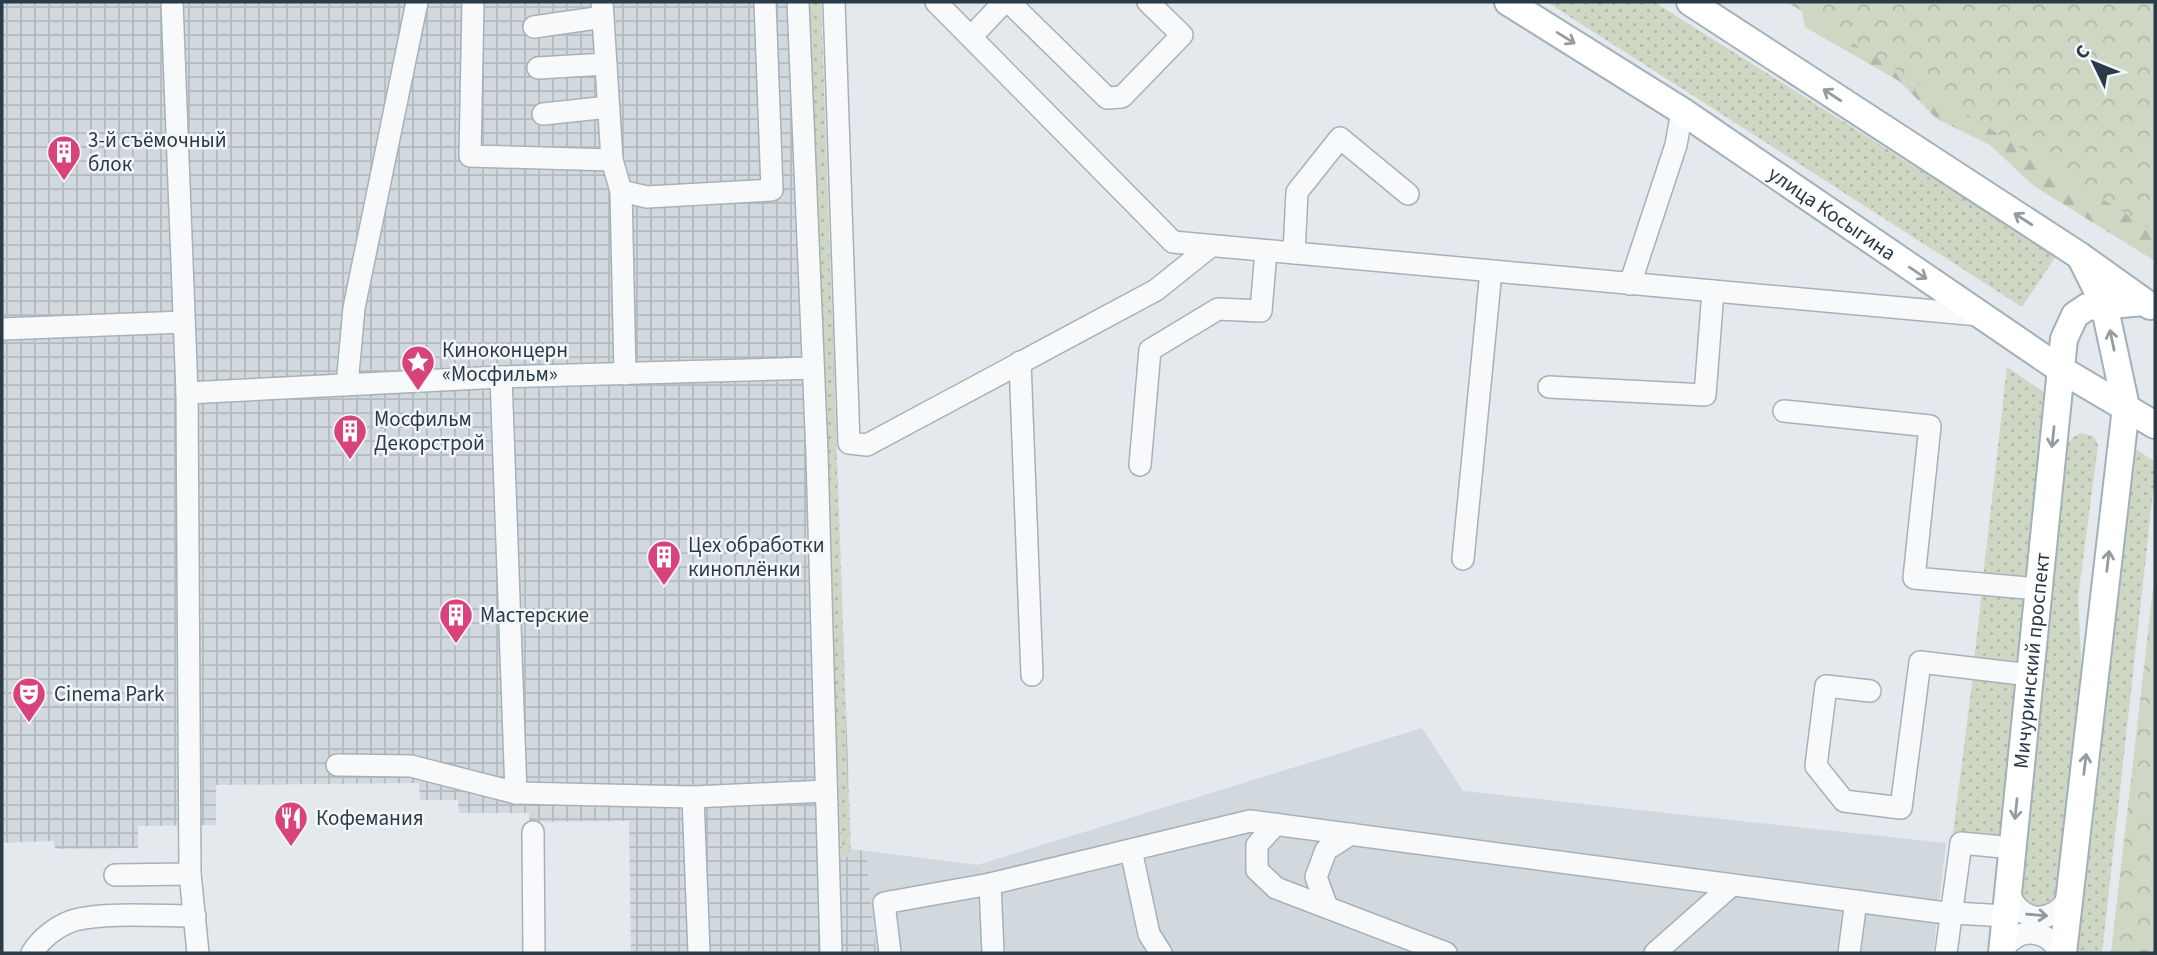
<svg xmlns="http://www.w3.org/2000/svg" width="2157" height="955" font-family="'Source Sans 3',sans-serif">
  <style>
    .built { fill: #d1d9de }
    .industrial { fill: url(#industrial-grid) }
    .grass { fill: url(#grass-dots) }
    .forest { fill: url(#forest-firs) }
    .park { fill: url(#park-crowns) }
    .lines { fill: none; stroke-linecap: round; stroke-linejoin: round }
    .minor-casing { stroke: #a8b1b7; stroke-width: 24 }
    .major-casing { stroke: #a2b0b9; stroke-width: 30 }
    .minor { stroke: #f7f9fa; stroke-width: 21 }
    .major { stroke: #fff; stroke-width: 26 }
    .oneway { stroke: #949ca2 }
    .oneway2 { stroke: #909aa0 }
    .labels { text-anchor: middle; stroke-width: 5; stroke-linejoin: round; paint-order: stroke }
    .poi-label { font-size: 21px; fill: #2a3a46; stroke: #f4f7f9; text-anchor: start }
    .street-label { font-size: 21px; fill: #2a3a46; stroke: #f4f7f9 }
  </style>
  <defs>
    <pattern id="industrial-grid" width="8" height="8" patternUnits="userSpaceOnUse" patternTransform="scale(1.75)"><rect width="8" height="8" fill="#d1d9de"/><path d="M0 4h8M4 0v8" fill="none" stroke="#b4bbc0"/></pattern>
    <pattern id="grass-dots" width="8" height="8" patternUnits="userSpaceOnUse" patternTransform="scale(1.75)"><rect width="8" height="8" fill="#cdd7c4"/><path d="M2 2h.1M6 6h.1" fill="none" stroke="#b0b9aa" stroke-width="1.8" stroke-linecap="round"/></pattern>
    <pattern id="forest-firs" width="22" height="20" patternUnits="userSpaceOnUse" patternTransform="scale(1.75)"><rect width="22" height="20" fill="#cdd7c4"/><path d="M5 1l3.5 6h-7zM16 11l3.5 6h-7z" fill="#b0b9aa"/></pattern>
    <pattern id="park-crowns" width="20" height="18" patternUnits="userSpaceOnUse" patternTransform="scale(1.75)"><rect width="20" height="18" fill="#cdd7c4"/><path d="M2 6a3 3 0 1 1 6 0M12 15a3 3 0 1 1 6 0" fill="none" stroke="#b0b9aa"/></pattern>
  </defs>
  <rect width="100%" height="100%" fill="#e3e9ec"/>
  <path class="built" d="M1422,728L1463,791L1946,843L1933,953H876L866,851L977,865Z"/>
  <path class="industrial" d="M2,2H821L851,849L866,851L876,953H631L629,821L529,822V813H459L458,800H420L419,783L216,785V825L138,826V848L55,849L54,841L2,843Z"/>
  <g class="grass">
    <path d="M806,2H821L850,858L842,855Z"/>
    <path d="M1547,2H1654L2056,256L2022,307Z"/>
    <path d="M2007,367L2049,396L2029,581L1983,578Z"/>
    <path d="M2082,433L2093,436L2098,445L2078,597L2082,682L2057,896L2053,903L2033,911L2016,891L2068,443L2073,437Z"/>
    <path d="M2130,445L2155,462V475L2102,953H2073Z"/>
    <path d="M1982,592L2026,596L2016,667L1974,661Z"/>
    <path d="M1973,676L2017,685L1999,836L1953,833Z"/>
  </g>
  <path class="forest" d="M1800,2H2155V261L2034,186L1990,145L1937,119L1899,81L1805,27Z"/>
  <g class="park">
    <path d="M1787,2H2155V232L2141,223Z"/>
    <path d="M2155,571V953H2111Z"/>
  </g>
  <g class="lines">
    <g class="minor-casing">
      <g id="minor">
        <path d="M172,2L187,393L190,874L198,953"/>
        <path d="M473,2L470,156L612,160"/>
        <path d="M602,2L612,160L621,191L647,197L772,190L765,2"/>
        <path d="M798,2L817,454L831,953"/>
        <path d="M834,2L849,443L867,445L1156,290L1211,246"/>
        <path d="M936,2L1173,242L1979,315"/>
        <path d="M1009,2L1107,98L1122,97L1182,35L1148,2"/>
        <path d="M534,27L603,17"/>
        <path d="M971,37L1004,2"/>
        <path d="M538,68L606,64"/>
        <path d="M543,114L609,107"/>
        <path d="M621,191L625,374"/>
        <path d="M1294,253L1297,192L1340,138L1408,194"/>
        <path d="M1630,284L1676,145L1682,111"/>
        <path d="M2,329L184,322"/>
        <path d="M1020,362L1032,675"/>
        <path d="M501,377L516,793"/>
        <path d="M347,385L354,308L417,2"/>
        <path d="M1549,387L1705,395L1713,291"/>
        <path d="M187,393L501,377L813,368"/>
        <path d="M1784,411L1930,426L1914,578L2038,589"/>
        <path d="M1140,465L1150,350L1218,309L1261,311L1266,251"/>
        <path d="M1463,559L1491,271"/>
        <path d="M1870,691L1826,686L1816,766L1844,801L1901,808L1920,662L2030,675"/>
        <path d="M337,765L411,766L516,793L693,797L826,791"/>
        <path d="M693,797L699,953"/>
        <path d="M1276,824L1257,845V870L1276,888L1446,953"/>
        <path d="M533,832L534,953"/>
        <path d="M1131,850L1149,934L1161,953"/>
        <path d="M115,875L190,874"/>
        <path d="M990,884L993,953"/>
        <path d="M2008,889C2017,924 2054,927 2070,895"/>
        <path d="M1327,907L1316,877L1326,850L1351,834"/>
        <path d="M32,953C41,938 58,925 75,920C104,912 163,916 195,916"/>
        <path d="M890,953L884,903L990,884L1250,821L1938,912L2005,916"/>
        <path d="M1655,953L1732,885"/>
        <path d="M1849,953L1856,901"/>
        <path d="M1946,953L1961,843L2013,848"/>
        <path d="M2002,953C2015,926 2047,927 2060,953"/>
      </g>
    </g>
    <g class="major-casing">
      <g id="major">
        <path id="s1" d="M1508,2L1682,111L2060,369L2155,425"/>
        <path d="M1690,2L2080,256L2150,306"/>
        <path id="s2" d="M2002,953L2064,339L2075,315L2087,307L2144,302"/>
        <path d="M2063,953L2126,407L2104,304L2080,256"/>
      </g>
    </g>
    <use href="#minor" class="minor"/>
    <use href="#major" class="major"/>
  </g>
  <defs><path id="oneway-shaft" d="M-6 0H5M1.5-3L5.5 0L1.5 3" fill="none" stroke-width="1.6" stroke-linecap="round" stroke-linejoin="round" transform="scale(1.75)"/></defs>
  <g class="oneway">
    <use href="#oneway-shaft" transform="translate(1566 38) rotate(32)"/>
    <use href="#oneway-shaft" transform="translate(1832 95) rotate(-147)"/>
    <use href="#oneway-shaft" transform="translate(2023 219) rotate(-147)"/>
    <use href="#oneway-shaft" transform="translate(1918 273) rotate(34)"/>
    <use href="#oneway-shaft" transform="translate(2112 340) rotate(-102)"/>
    <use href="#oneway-shaft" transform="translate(2053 437) rotate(96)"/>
    <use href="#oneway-shaft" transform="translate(2108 561) rotate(-83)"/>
    <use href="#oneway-shaft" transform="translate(2085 764) rotate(-83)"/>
    <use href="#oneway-shaft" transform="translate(2016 809) rotate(96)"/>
  </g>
  <use class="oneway2" href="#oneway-shaft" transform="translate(2037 915) rotate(5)"/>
  <defs>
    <g id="building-pin" transform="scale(1.75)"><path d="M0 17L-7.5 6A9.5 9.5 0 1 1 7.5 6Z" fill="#d7437a" stroke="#f4f7f9"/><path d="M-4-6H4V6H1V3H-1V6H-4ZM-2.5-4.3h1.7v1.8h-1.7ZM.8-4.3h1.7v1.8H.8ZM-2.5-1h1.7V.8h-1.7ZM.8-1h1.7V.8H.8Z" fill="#fff"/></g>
    <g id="sight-pin" transform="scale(1.75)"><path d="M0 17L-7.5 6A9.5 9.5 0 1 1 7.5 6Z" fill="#d7437a" stroke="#f4f7f9"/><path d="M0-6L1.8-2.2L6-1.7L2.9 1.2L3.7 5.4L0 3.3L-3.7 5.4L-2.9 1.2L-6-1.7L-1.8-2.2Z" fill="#fff"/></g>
    <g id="theatre-pin" transform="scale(1.75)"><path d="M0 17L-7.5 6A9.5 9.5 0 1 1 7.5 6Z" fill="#d7437a" stroke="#f4f7f9"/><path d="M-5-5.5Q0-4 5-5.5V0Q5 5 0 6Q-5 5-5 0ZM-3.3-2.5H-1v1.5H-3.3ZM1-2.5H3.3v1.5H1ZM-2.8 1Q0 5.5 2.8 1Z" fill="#fff"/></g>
    <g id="restaurant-pin" transform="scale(1.75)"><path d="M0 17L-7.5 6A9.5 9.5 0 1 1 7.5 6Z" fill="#d7437a" stroke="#f4f7f9"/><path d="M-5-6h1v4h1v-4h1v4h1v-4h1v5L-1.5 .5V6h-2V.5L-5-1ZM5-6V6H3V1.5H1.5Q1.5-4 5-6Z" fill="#fff"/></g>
  </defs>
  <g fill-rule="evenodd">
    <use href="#building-pin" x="64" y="152"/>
    <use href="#sight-pin" x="418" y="362"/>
    <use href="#building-pin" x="350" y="431"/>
    <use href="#building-pin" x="664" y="557"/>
    <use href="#building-pin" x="456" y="615"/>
    <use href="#theatre-pin" x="29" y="694"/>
    <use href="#restaurant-pin" x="291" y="818"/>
  </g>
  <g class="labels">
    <g class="poi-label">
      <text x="88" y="147">3-й съёмочный<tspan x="88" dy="24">блок</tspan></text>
      <text x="442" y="357">Киноконцерн<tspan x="442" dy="24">«Мосфильм»</tspan></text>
      <text x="374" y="426">Мосфильм<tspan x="374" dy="24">Декорстрой</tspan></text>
      <text x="688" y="552">Цех обработки<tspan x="688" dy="24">киноплёнки</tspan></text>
      <text x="480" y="622">Мастерские</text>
      <text x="54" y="701">Cinema Park</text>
      <text x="316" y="825">Кофемания</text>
    </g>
    <g class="street-label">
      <text dy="7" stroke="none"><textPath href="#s1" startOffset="387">улица Косыгина</textPath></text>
      <text dy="7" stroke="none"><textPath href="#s2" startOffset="294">Мичуринский проспект</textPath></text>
    </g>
  </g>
  <rect width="2157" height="955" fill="none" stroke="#2a3a46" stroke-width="7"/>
  <g transform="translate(2094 63) rotate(313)" stroke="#f4f7f9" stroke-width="5" paint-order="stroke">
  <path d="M0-5L12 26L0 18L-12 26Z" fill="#2a3a46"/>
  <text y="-10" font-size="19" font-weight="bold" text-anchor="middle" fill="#2a3a46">С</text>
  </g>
</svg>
